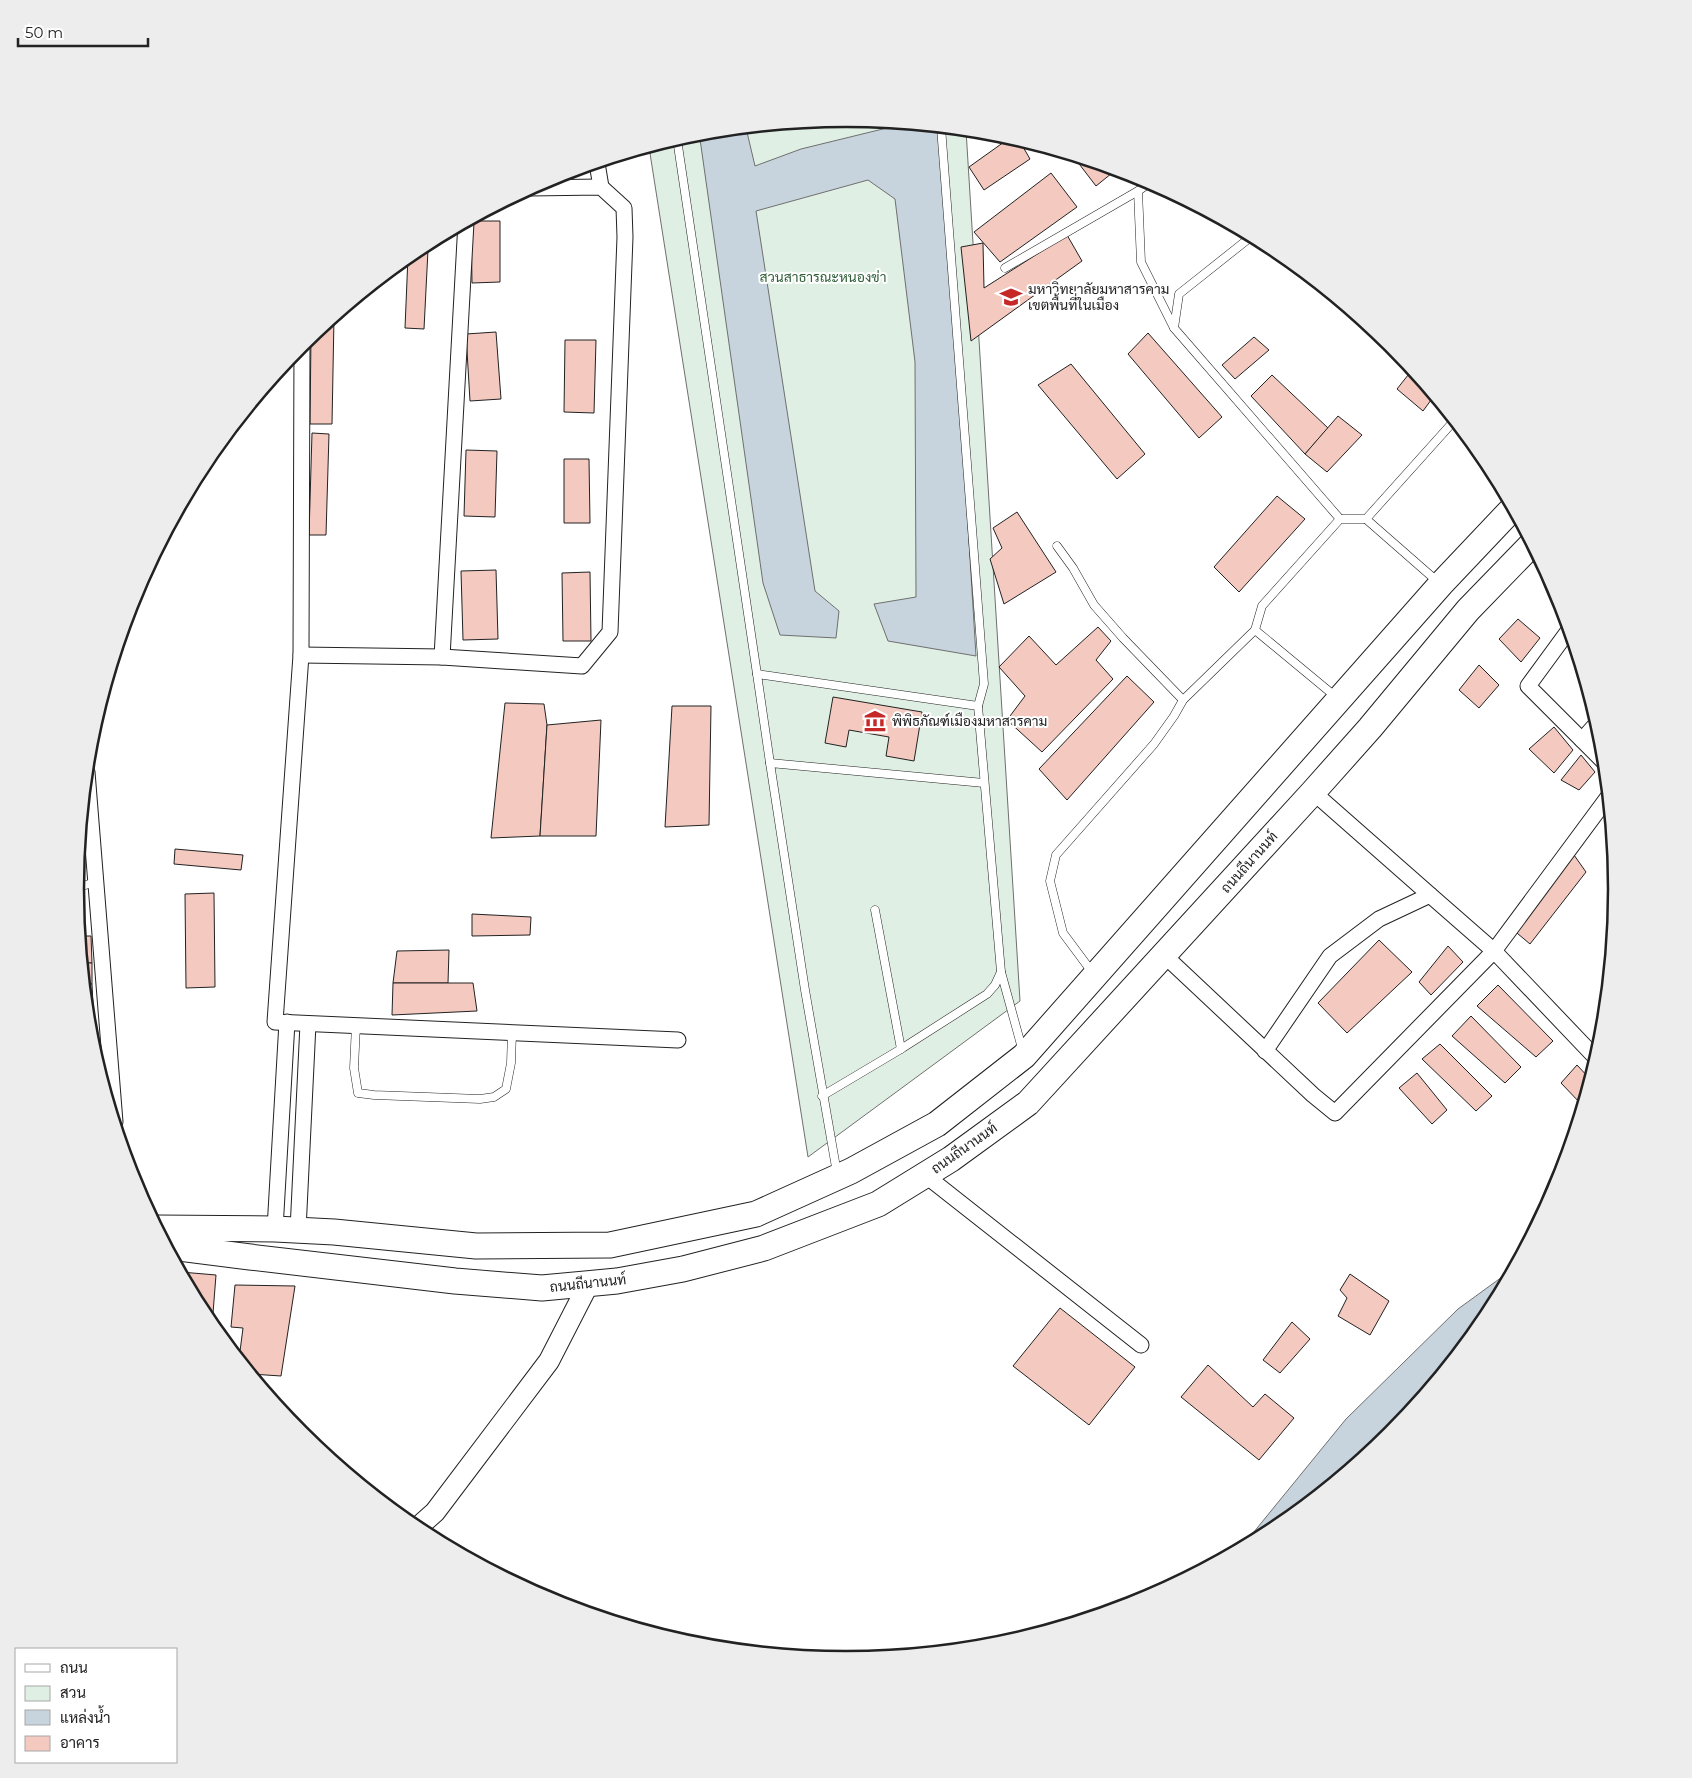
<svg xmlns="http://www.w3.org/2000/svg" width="1692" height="1778" font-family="Montserrat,Sarabun,sans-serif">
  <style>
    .green { fill: #e0efe3; stroke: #6f6f6f }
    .water { fill: #c7d3dd; stroke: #6f6f6f }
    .building { fill: #f3c9c0; stroke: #222 }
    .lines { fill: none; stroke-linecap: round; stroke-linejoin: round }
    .service-casing { stroke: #222; stroke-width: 9 }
    .minor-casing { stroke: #222; stroke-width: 17 }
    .tertiary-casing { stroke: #222; stroke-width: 22 }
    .primary-casing { stroke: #222; stroke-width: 27 }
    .service { stroke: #fff; stroke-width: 8 }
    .minor { stroke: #fff; stroke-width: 15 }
    .tertiary { stroke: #fff; stroke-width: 20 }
    .primary { stroke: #fff; stroke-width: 25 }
    .labels { text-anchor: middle; stroke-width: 4; stroke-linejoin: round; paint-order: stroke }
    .park-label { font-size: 14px; fill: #2f5e38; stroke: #fff }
    .poi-label { font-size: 14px; fill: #222; stroke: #fff; text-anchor: start }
    .street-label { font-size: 14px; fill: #222; stroke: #fff }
    .rim { fill: none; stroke: #222; stroke-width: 2.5 }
  </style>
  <rect width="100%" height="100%" fill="#fff"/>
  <path class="green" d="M846,118L966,130L1020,1001L808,1157L649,147L696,133Z"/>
  <g class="water">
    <path d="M895,126L944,134L976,656L888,641L874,604L916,597L915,362L895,199L868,180L756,211L815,591L839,611L836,638L780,635L763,583L699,132L746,128L755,166L801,149Z"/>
    <path d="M1513,1269L1487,1318L1391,1434L1274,1530L1240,1549L1346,1419L1458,1309Z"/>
  </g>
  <g class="building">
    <path d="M1011,137L1019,140L1030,159L984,190L969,167Z"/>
    <path d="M1073,156L1117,169L1096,186Z"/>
    <path d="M1051,173L1077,207L1000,262L974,232Z"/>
    <path d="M471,221H500V282L472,283Z"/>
    <path d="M1067,235L1082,261L971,341L961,247L983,243L984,288Z"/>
    <path d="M416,249L428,250L424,329L405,328L408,256Z"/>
    <path d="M334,317L332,424H310L311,335Z"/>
    <path d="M496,332L501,399L470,401L466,334Z"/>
    <path d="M1148,333L1222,417L1199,438L1128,354Z"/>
    <path d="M1254,337L1269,350L1235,379L1222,365Z"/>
    <path d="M565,340H596L594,413L564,412Z"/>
    <path d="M1071,364L1145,454L1117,479L1038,385Z"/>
    <path d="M1412,370L1434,396L1423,411L1397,389Z"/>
    <path d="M1272,375L1328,428L1305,454L1251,396Z"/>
    <path d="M1338,416L1362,435L1327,472L1305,454Z"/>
    <path d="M312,433L329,434L326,535H309Z"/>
    <path d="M466,450L497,451L495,517L464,516Z"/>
    <path d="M564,459H589L590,523H564Z"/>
    <path d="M1277,496L1305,519L1239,592L1214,567Z"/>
    <path d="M1017,512L1056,572L1004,604L990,559L1002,548L993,528Z"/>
    <path d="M496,570L498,639L463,640L461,571Z"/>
    <path d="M590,572L591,641H563L562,573Z"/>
    <path d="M1518,619L1540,638L1521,662L1499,639Z"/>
    <path d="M1098,627L1111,641L1096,660L1113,679L1042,752L1007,720L1025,696L999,667L1029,636L1056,665Z"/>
    <path d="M1479,665L1499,685L1479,708L1459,690Z"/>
    <path d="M1127,676L1154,702L1067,800L1039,769Z"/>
    <path d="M833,697L922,712L914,761L886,756L889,737L849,730L846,747L825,743Z"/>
    <path d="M505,703L544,704L547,725L540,836L491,838Z"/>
    <path d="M672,706H711L709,825L665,827Z"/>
    <path d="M601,720L596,836H540L547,725Z"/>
    <path d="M1554,727L1573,750L1554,773L1529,749Z"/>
    <path d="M1581,755L1595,772L1579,790L1561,780Z"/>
    <path d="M175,849L243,855L241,870L174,864Z"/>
    <path d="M1574,855L1586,872L1530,944L1511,928Z"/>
    <path d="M214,893L215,987L186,988L185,894Z"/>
    <path d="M472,914L531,917L530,935L472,936Z"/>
    <path d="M80,936H91L92,963H82Z"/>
    <path d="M1379,940L1412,972L1347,1033L1318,1003Z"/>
    <path d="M1448,946L1463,962L1431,995L1419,982Z"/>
    <path d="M449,950L448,983H393L397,951Z"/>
    <path d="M82,963H92V984L84,985Z"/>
    <path d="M393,983H473L477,1011L392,1015Z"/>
    <path d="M92,984L93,1005H86L84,985Z"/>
    <path d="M1498,985L1553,1041L1536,1057L1477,1006Z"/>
    <path d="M1471,1016L1521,1067L1505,1083L1452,1036Z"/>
    <path d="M96,1034L97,1052H94L89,1035Z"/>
    <path d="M1440,1044L1492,1096L1476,1111L1422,1059Z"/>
    <path d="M1577,1065L1590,1079L1582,1105L1561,1083Z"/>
    <path d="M1417,1073L1447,1110L1432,1124L1399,1088Z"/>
    <path d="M181,1272L216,1275L212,1326L205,1317Z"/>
    <path d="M1350,1274L1389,1301L1370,1335L1338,1316L1347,1298L1340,1290Z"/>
    <path d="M235,1285L295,1286L281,1376L251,1374L239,1359L243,1328L231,1327Z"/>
    <path d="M1060,1308L1135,1367L1089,1425L1013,1366Z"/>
    <path d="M1292,1322L1310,1339L1280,1373L1263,1360Z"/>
    <path d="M1208,1365L1253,1407L1265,1394L1294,1418L1259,1460L1181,1397Z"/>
  </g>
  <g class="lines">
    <g class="service-casing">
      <g id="service">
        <path d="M941,127L984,684L978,706"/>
        <path d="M677,139L757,674"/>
        <path d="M1151,182L1138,191L1141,262L1174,328"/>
        <path d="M1252,236L1179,294L1174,328L1340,519"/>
        <path d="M1005,268L1138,191"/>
        <path d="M1366,519L1438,582"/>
        <path d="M1057,546L1073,568L1094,605L1123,638L1183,700"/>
        <path d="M1336,697L1255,630L1262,606L1340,519H1366L1454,421"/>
        <path d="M770,763L757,674L978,706L1001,972L995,985L987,994L901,1049L822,1096"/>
        <path d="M75,888L96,882"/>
        <path d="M875,910L901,1049"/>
        <path d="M1001,972L1023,1052"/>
        <path d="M1092,972L1063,933L1050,881L1056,855L1154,744L1174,716L1183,700L1255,630"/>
        <path d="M356,1025L354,1068L358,1093L374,1095L480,1099L494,1097L506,1089L511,1063L512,1032"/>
        <path d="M837,1173L805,990L770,763L984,783"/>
      </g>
    </g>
    <g class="minor-casing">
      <g id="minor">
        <path d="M597,163L601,187"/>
        <path d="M302,343L301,655L275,1022L678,1040"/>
        <path d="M1569,630L1528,686L1605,763"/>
        <path d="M301,655L442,657L582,666L610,632L625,237L624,208L601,187L529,188"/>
        <path d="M442,657L466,222"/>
        <path d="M1582,740L1597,723"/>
        <path d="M87,772L115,1122"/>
        <path d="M1313,792L1430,895"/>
        <path d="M1164,955L1313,1095L1335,1113L1494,951L1608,797"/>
        <path d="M1265,1051L1330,956L1379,919L1430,895L1494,951L1596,1058"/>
        <path d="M925,1175L1141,1345"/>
        <path d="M275,1229L287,1022"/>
        <path d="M298,1230L308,1024"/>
      </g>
    </g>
    <g class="tertiary-casing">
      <path id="tertiary" d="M416,1529L435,1512L549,1361L589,1283"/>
    </g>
    <g class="primary-casing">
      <g id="primary">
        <path d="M157,1228L275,1229L334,1232L476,1246L610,1245L756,1214L851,1171L937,1124L1024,1056L1441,584L1513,508"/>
        <path d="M165,1243L179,1248L250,1257L455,1281L542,1288L617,1281L683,1269L764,1248L878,1204L951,1159L1028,1103L1313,792L1370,728L1468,610L1532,544"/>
      </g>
    </g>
    <use href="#service" class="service"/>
    <use href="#minor" class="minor"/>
    <use href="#tertiary" class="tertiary"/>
    <use href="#primary" class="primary"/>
  </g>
  <defs>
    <g id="university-bare" transform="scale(1.725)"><path d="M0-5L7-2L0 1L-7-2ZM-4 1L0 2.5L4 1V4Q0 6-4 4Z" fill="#c62828" stroke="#fff" stroke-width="2.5" paint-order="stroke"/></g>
    <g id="museum-bare" transform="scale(1.725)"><path d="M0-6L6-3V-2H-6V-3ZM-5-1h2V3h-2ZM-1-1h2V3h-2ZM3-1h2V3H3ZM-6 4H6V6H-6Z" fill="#c62828" stroke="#fff" stroke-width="2.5" paint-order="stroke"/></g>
  </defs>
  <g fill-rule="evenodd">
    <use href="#university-bare" x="1011" y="297"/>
    <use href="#museum-bare" x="875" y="721"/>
  </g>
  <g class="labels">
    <g class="park-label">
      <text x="823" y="282">สวนสาธารณะหนองข่า</text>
    </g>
    <g class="poi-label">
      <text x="1028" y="294">มหาวิทยาลัยมหาสารคาม<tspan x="1028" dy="16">เขตพื้นที่ในเมือง</tspan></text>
      <text x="892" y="726">พิพิธภัณฑ์เมืองมหาสารคาม</text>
    </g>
    <g class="street-label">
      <text transform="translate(1249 862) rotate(-48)" y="5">ถนนถีนานนท์</text>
      <text transform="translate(964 1148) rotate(-35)" y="5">ถนนถีนานนท์</text>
      <text transform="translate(588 1283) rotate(-6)" y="5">ถนนถีนานนท์</text>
    </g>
  </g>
  <path d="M0 0H1692V1778H0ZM84 889a762 762 0 1 1 1524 0a762 762 0 1 1-1524 0Z" fill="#ededed" fill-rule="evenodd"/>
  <path class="rim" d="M84 889a762 762 0 1 1 1524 0a762 762 0 1 1-1524 0Z"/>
  <rect x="15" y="1648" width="162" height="115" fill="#ffffff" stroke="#a7a7a7"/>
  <rect x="25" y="1664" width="25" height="8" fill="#ffffff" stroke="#a7a7a7"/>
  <text x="60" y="1673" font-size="15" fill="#222222">ถนน</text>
  <rect x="25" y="1686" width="25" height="15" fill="#e0efe3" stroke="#a7a7a7"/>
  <text x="60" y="1698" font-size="15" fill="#222222">สวน</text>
  <rect x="25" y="1710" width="25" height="15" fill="#c7d3dd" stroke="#a7a7a7"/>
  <text x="60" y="1723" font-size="15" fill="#222222">แหล่งน้ำ</text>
  <rect x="25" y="1736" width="25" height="15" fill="#f3c9c0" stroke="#a7a7a7"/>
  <text x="60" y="1748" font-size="15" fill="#222222">อาคาร</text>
  <path d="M18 38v8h130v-8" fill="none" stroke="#222222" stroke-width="2.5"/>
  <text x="25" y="38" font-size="15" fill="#222222" stroke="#ffffff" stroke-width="4" paint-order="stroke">50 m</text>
</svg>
